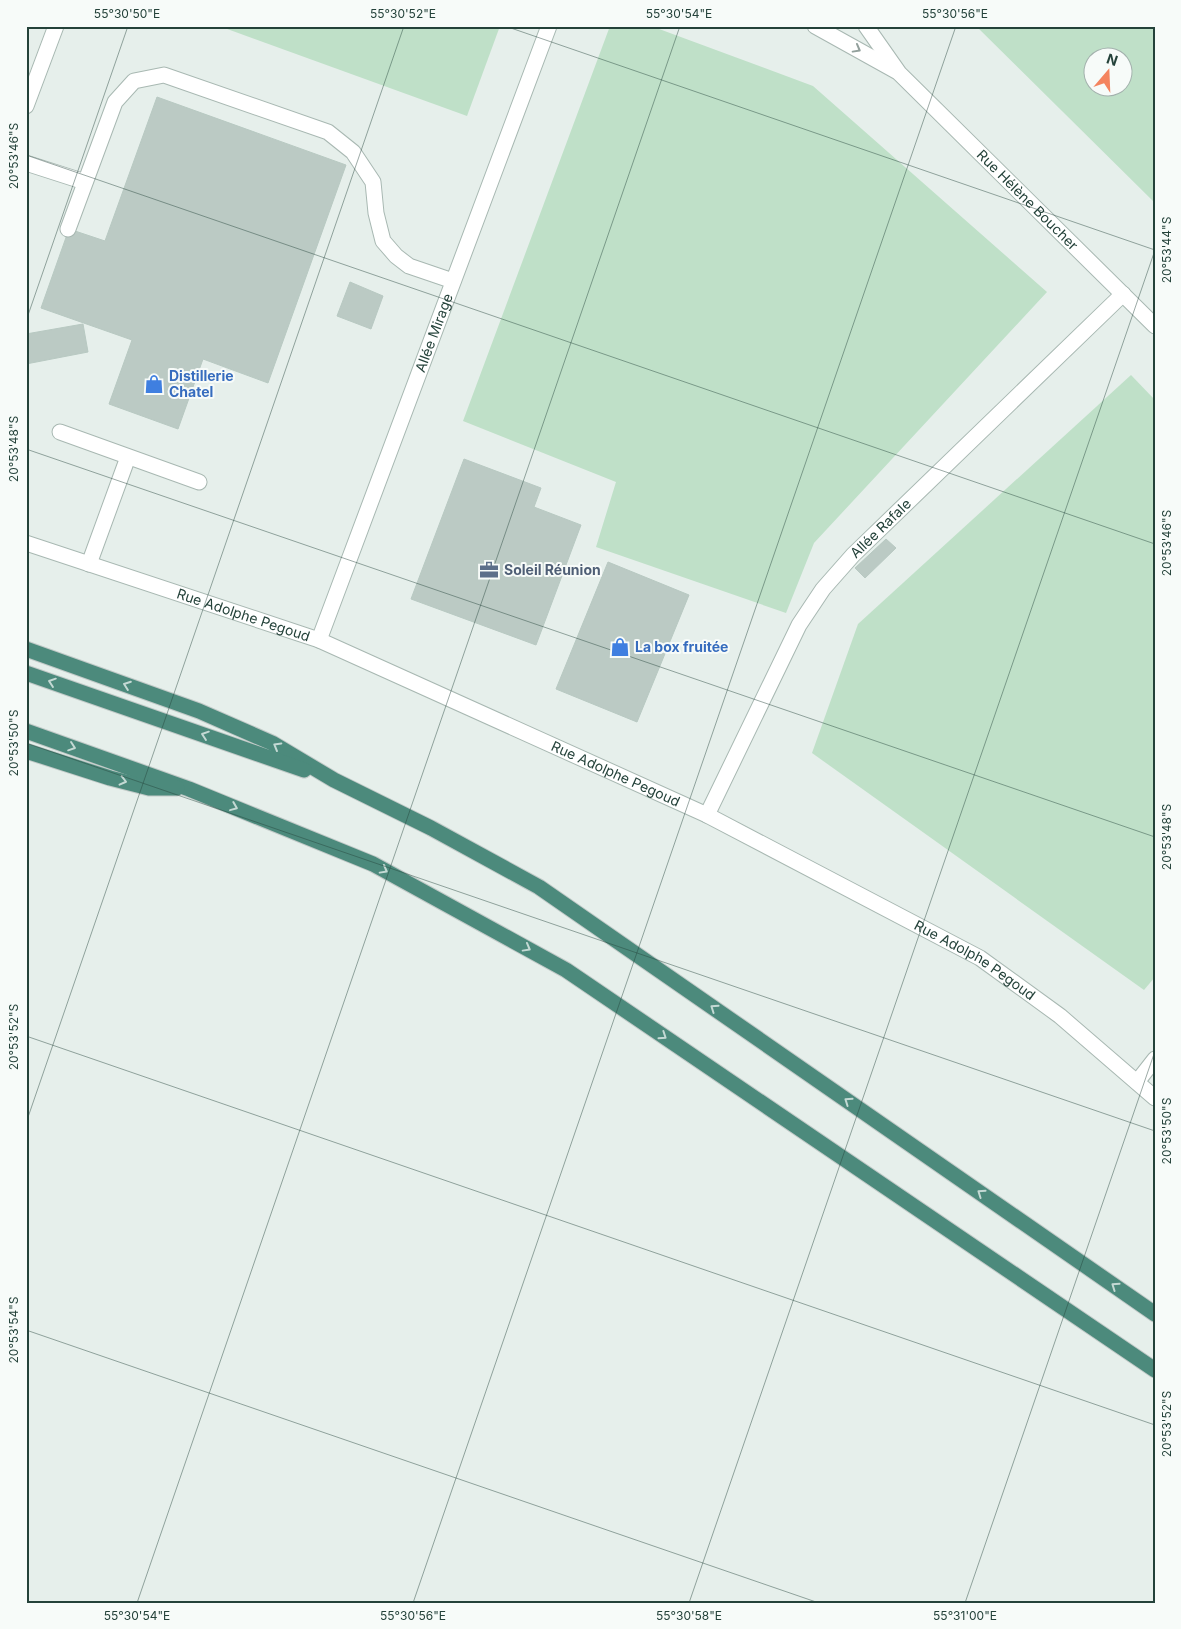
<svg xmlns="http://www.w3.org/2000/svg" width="1181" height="1629" font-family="Inter,sans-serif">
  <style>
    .green { fill: #bfe0c8; fill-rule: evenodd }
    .building { fill: #bbcac4; stroke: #b8c9c2 }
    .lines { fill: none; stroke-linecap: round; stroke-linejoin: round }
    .service-casing { stroke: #a8b8b2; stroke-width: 17 }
    .minor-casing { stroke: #a8b8b2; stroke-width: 17 }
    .tertiary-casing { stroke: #a8b8b2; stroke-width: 17 }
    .trunk-casing { stroke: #c2cac8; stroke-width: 17 }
    .service { stroke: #fff; stroke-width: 15 }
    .minor { stroke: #fff; stroke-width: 15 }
    .tertiary { stroke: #fff; stroke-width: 15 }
    .trunk { stroke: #4c8a7c; stroke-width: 15 }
    .oneway { stroke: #92a09c }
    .oneway2 { stroke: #c4d9d4 }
    .ticks { fill: none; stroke: #24423a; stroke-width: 1; stroke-opacity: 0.45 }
    .labels { text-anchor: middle; stroke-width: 4; stroke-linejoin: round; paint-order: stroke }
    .street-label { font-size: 14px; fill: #24423a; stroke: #f7fbf9 }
    .shop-label { font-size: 14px; font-weight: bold; fill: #366cbe; stroke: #f7fbf9; text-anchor: start }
    .service-label { font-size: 14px; font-weight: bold; fill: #4e5e75; stroke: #f7fbf9; text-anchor: start }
    .neatline { fill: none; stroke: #24423a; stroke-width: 2 }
    .ticks-label { font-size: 12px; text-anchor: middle; fill: #24423a }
  </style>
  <rect width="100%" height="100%" fill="#e6efeb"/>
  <g class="green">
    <path d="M219,26H500L467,116Z"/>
    <path d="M610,26H651L813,86L1047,292L814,543L786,613L596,547L616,482L463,421Z"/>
    <path d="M976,26H1155V203ZM1094,58H1124V88H1094Z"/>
    <path d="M1131,375L1155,400V977L1144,990L812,753L858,624Z"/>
  </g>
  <g class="building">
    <path d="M157,97L346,165L268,383L203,359L178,429L109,404L132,340L41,308L69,229L105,241Z"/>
    <path d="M350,282L383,296L371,329L337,316Z"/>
    <path d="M83,324L88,352L26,364V334Z"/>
    <path d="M464,459L541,488L534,507L581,525L536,645L411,599Z"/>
    <path d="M886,539L896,548L865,578L855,568Z"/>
    <path d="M608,562L689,595L637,722L556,689Z"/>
  </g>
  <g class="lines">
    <g class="service-casing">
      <g id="service">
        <path d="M26,163L85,182"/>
        <path d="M68,229L115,102L134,81L164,75L328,132L353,152L373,182L376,213L383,241L396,256L409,266L453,281"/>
        <path d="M60,432L199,482"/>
        <path d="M89,564L128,457"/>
      </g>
    </g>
    <g class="minor-casing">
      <g id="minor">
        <path d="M26,106L56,26"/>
        <path id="s1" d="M26,543L319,640L707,815L980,958L1060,1016L1155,1098"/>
        <path id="s2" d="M319,640L549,26"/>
        <path id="s3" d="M707,815L799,625L823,589L853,555L1123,294"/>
        <path d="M1137,1082L1155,1059"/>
      </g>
    </g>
    <g class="tertiary-casing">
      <g id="tertiary">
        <path d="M815,26L896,71"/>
        <path id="s4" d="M866,26L899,73L1155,326"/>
      </g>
    </g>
    <g class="trunk-casing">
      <g id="trunk">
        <path d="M26,649L199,711L272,743L334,780L431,828L539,887L1155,1314"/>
        <path d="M26,673L304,770"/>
        <path d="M26,731L189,789L373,864L566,970L1155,1370"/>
        <path d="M26,751L110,778L149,788H177"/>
      </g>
    </g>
    <use href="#service" class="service"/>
    <use href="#minor" class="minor"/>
    <use href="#tertiary" class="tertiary"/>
    <use href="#trunk" class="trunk"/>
  </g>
  <defs><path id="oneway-chevron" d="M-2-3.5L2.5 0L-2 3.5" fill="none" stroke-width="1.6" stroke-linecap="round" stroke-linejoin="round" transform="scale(1.25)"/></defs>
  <use class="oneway" href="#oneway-chevron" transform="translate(857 49) rotate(29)"/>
  <g class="oneway2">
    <use href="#oneway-chevron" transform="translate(52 682) rotate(-161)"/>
    <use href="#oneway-chevron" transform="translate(127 685) rotate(-160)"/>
    <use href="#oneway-chevron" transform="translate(205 735) rotate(-161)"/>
    <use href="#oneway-chevron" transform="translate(277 746) rotate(-150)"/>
    <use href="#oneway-chevron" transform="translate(72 747) rotate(19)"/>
    <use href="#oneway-chevron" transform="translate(123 781) rotate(14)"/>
    <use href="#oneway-chevron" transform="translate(234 807) rotate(22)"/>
    <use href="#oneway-chevron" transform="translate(384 870) rotate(29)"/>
    <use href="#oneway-chevron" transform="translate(527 948) rotate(29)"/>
    <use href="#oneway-chevron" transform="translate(714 1008) rotate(-145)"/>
    <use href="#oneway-chevron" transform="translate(663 1036) rotate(34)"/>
    <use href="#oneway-chevron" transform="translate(848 1101) rotate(-145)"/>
    <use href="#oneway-chevron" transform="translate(981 1193) rotate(-145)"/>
    <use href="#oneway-chevron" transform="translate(1115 1286) rotate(-145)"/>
  </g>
  <path class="ticks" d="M505,26L1155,250M26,155L1155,544M26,321L128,26M26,449L1155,837M26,743L1155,1131M26,1036L1155,1425M26,1123L404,26M26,1330L819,1603M137,1603L680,26M413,1603L956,26M689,1603L1155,250M965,1603L1155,1051"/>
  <defs>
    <g id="shop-bare" transform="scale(1.5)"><path d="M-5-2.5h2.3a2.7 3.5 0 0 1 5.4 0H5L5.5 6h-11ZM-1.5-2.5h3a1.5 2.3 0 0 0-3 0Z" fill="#3f7fe0" stroke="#f7fbf9" stroke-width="2.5" paint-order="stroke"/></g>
    <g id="office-bare" transform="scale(1.5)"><path d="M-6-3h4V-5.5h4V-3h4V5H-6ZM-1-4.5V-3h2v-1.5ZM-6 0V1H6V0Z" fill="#5c6f8a" stroke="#f7fbf9" stroke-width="2.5" paint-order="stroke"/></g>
  </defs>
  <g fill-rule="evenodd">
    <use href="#shop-bare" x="154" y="384"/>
    <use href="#office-bare" x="489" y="570"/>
    <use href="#shop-bare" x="620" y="647"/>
  </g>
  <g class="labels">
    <g class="street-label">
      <text dy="5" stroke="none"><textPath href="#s4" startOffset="238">Rue Hélène Boucher</textPath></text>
      <text dy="5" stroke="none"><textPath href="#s2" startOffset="328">Allée Mirage</textPath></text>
      <text dy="5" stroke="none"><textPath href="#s3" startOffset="338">Allée Rafale</textPath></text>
      <text dy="5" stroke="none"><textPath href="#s1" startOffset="229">Rue Adolphe Pegoud</textPath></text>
      <text dy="5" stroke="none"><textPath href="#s1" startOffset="634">Rue Adolphe Pegoud</textPath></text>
      <text dy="5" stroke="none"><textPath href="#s1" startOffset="1039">Rue Adolphe Pegoud</textPath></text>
    </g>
    <g class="shop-label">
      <text x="169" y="381">Distillerie<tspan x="169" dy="16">Chatel</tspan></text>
      <text x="635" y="652">La box fruitée</text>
    </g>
    <g class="service-label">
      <text x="504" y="575">Soleil Réunion</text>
    </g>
  </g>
  <rect width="1181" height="1629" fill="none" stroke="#f7fbf9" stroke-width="55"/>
  <g transform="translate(1108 72) rotate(19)"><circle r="24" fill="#f7fbf9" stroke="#a3b1ad"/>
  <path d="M0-4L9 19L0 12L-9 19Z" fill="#f4845f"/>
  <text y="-8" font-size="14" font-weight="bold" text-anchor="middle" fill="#24423a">N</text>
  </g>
  <rect x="28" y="28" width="1126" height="1574" class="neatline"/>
  <g class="ticks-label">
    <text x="127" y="18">55°30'50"E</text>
    <text x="403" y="18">55°30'52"E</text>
    <text x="679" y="18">55°30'54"E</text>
    <text x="955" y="18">55°30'56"E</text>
    <text transform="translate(14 156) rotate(-90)" y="4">20°53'46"S</text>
    <text transform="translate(1167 250) rotate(-90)" y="4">20°53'44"S</text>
    <text transform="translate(14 449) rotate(-90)" y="4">20°53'48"S</text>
    <text transform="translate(1167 543) rotate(-90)" y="4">20°53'46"S</text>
    <text transform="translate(14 743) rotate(-90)" y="4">20°53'50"S</text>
    <text transform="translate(1167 837) rotate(-90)" y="4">20°53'48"S</text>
    <text transform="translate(14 1037) rotate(-90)" y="4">20°53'52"S</text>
    <text transform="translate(1167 1131) rotate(-90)" y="4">20°53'50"S</text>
    <text transform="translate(14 1330) rotate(-90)" y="4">20°53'54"S</text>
    <text transform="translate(1167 1424) rotate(-90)" y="4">20°53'52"S</text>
    <text x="137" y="1620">55°30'54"E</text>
    <text x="413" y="1620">55°30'56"E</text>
    <text x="689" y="1620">55°30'58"E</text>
    <text x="965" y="1620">55°31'00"E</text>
  </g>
</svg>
